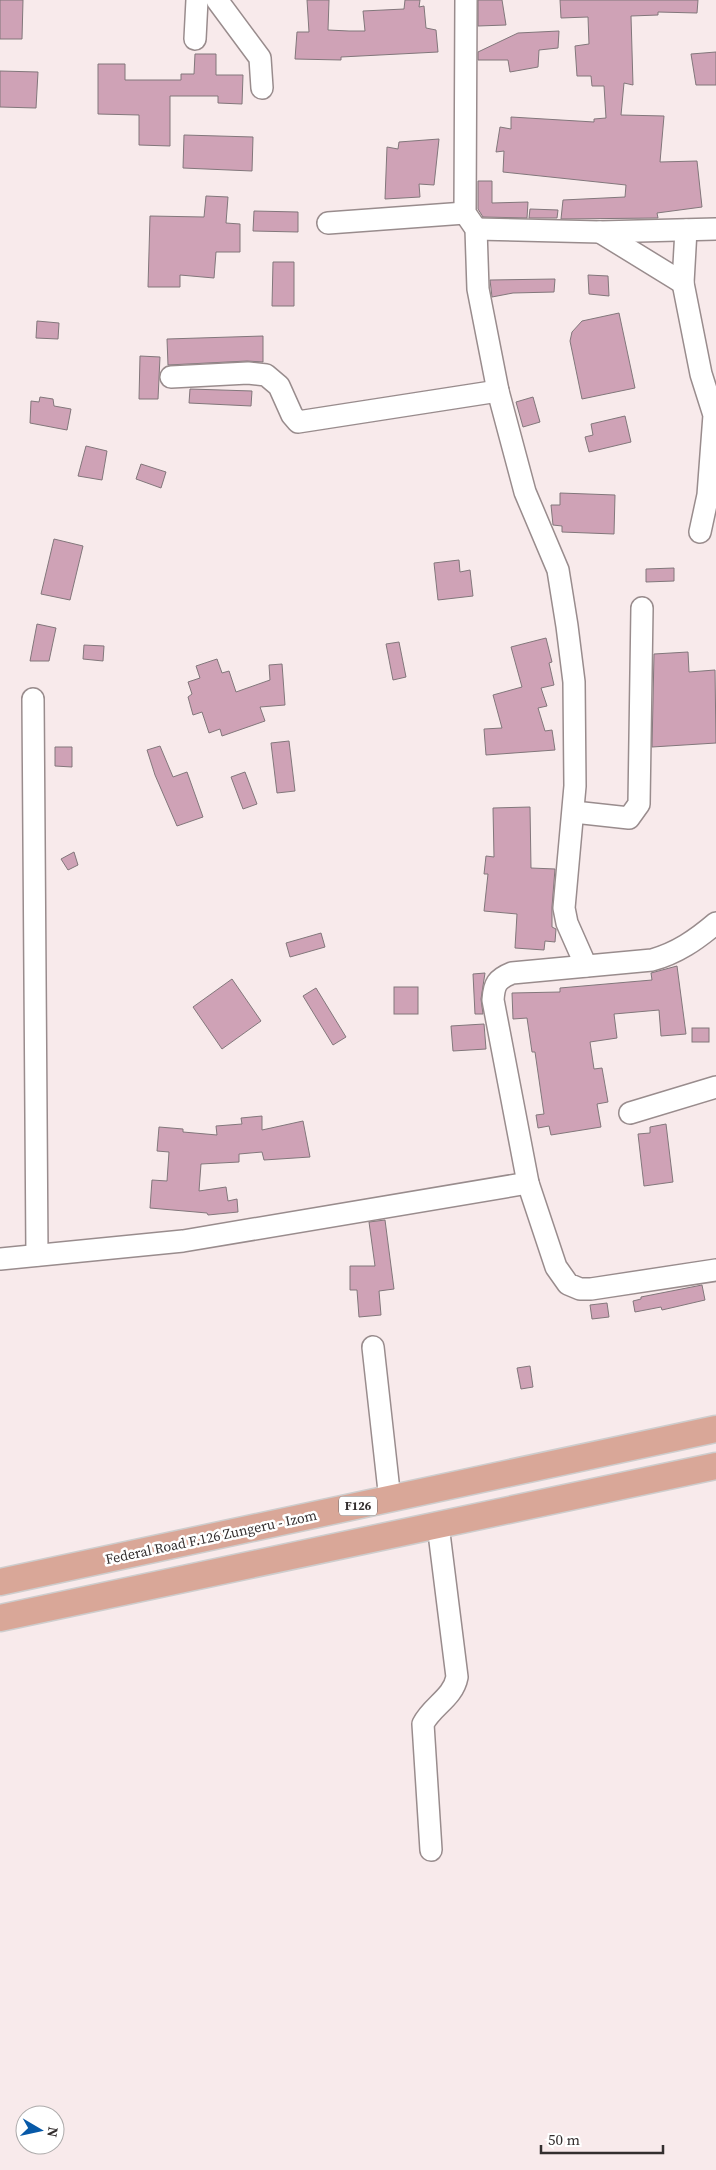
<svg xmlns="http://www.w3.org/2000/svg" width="716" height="2170" font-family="'Source Serif 4',serif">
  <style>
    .building { fill: #cfa2b6; stroke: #82777b }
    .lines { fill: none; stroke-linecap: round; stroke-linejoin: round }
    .minor-casing { stroke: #998c8d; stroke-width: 24 }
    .major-casing { stroke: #cecdcd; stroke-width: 29 }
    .minor { stroke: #fff; stroke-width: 21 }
    .major { stroke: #d9a798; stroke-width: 26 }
    .labels { text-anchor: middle; stroke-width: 5; stroke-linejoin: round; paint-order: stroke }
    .shield { fill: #fff; stroke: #706d6d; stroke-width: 1 }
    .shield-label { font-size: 12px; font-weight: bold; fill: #332e2e }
    .street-label { font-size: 14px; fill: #332e2e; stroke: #fff }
  </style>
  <rect width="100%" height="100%" fill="#f8eaeb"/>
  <g class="building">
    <path d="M0,0H23L22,39H0Z"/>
    <path d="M307,0H329L328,30L349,31H365L363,11L404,9L405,0H420L419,7L424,6L426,28L436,30L438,52L341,57V60L295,59L297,32H309Z"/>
    <path d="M478,0H502L506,25L478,26Z"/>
    <path d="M560,0H698L697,13L658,12V15L631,16L633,85L624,83L621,115L664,116L660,162L697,161L702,207L657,213L658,218L561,219L563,200L625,197L626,185L503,172L504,151L496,152L500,127L511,129V117L594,122V119L606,118L604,86H592L591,76H577L575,46L589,44L588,17L561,18Z"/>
    <path d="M559,31L558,48L539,50L538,67L510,72L508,60H478V52L518,33Z"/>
    <path d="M716,52V85H696L691,54Z"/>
    <path d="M195,54H216V75H243L242,104L218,103V96H170V146L139,145V115L98,114V64H125V80H181V74H194Z"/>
    <path d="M0,71L38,72L36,108L0,107Z"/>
    <path d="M184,135L253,137L252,171L183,168Z"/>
    <path d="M439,139L434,185L419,184L420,197L385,199L387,147L398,149L399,142Z"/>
    <path d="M478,181H492V203L528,202L527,218L483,217L478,209Z"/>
    <path d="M206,196L228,197L226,223L240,224V252H216L214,278L180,275V287H148L150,216L204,217Z"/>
    <path d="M530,209L558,210L557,218H529Z"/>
    <path d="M254,211L298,212V232L253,231Z"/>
    <path d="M273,262H294V306H272Z"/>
    <path d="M588,275L608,276L609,296L589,294Z"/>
    <path d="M555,279L554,292L513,293L492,297L490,280Z"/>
    <path d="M619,313L635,388L582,399L570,341L572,332L582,321Z"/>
    <path d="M37,321L59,323L58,339L36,338Z"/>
    <path d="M263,336V362L247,361L168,365L167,339Z"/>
    <path d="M140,356L160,357L158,399H139Z"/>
    <path d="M190,389L252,391L251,406L189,403Z"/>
    <path d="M40,397L53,399L54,406L71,409L67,430L30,423L31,401L39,402Z"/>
    <path d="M533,397L540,422L523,427L516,402Z"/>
    <path d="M625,416L631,442L589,452L585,437L593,435L591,424Z"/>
    <path d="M86,446L107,451L102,480L78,476Z"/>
    <path d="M141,464L166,472L161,488L136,479Z"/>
    <path d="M560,493L615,495L614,534L562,532V526L553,525L551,505H560Z"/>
    <path d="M54,539L83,546L70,600L41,594Z"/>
    <path d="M459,560L460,572L470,570L473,596L438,600L434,563Z"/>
    <path d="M674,568V581L646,582V569Z"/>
    <path d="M37,624L56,628L49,661H30Z"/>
    <path d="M546,638L552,662L549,663L554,685L541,688L547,706L538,708L545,731L552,730L555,750L486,755L484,729L502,728L493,695L522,687L511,647Z"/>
    <path d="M399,642L406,677L393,680L386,644Z"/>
    <path d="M84,645L104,646L103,661L83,659Z"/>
    <path d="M688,652L689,672L715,670L716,743L652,747L654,654Z"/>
    <path d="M217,659L222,673L229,671L236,692L270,680L269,665L282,664L285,705L260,707L265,721L222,736L220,729L209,733L202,712L193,715L188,697L192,694L188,682L200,678L196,666Z"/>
    <path d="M289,741L295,791L277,793L271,743Z"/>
    <path d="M160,746L173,777L187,772L203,817L177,826L155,775L147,750Z"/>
    <path d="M55,747H72V767L55,766Z"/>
    <path d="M245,772L257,804L243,809L231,777Z"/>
    <path d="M530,807L531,868L555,869L552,907V927L556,929L555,942L545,941L544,950L515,948L517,914L484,911L488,874H484L486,856L494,857L493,808Z"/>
    <path d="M74,852L78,865L68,870L61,859Z"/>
    <path d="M321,933L325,947L290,957L286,943Z"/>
    <path d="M677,966L686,1034L661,1036L659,1010L614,1014L617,1038L590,1042L594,1069L602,1068L608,1102L597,1104L601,1127L551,1135L549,1126L538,1128L536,1115L544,1114L535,1052H532L527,1018L513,1019L512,993L560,992V988L652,980L651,973Z"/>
    <path d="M485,973L481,999L483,1014H475L473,974Z"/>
    <path d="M232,979L261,1021L222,1049L193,1007Z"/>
    <rect x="394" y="987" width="24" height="27"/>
    <path d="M316,988L346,1037L333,1045L303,996Z"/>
    <path d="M484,1024L486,1049L453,1051L451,1026Z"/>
    <rect x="692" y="1028" width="17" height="14"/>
    <path d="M262,1116V1130L303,1121L310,1157L264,1160L262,1152L239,1154V1162L201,1164L199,1191L226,1187L228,1201L237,1199L238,1212L208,1215L207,1213L150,1208L152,1180L167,1181L169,1152L157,1151L159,1127L183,1129V1132L217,1135L216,1126L242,1124L241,1118Z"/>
    <path d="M666,1124L673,1182L644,1186L638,1134L650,1133V1127Z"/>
    <path d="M385,1220L394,1289L379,1291L381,1315L359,1317L357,1290H350V1266H375L369,1222Z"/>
    <path d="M702,1285L705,1300L662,1310L661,1307L635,1312L633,1301L641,1299V1297Z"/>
    <path d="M607,1303L609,1317L592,1319L590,1305Z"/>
    <path d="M530,1366L533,1387L521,1389L517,1368Z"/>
  </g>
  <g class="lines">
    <g class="minor-casing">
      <g id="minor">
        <path d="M217,0L260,58L262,88"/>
        <path d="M466,0L465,213L476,229L478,289L498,391L525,492L558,570L567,626L574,682L575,786L564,908L567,923L586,966"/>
        <path d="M195,39L197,0"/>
        <path d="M328,223L465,213"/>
        <path d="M476,229L600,232L716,229"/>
        <path d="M686,230L683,283L701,374L714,415L708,495L700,532"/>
        <path d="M600,232L683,283"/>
        <path d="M171,377L248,373L266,375L279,386L292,415L298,422L498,391"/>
        <path d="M33,699L37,1255"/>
        <path d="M574,812L629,818L639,804L642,608"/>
        <path d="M716,923C696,940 677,953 652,960L512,973C497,979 494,984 493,1000L528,1183L556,1267L568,1284L580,1289H591L716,1270"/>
        <path d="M630,1113L716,1087"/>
        <path d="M0,1259L183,1241L528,1183"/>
        <path d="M373,1347L390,1500"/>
        <path d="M431,1850L423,1724C432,1706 453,1698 457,1677L438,1525"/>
      </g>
    </g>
    <g class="major-casing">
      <g id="major">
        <path d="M0,1582L716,1429"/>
        <path d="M0,1618L716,1466"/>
      </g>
    </g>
    <use href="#minor" class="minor"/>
    <use href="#major" class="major"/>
  </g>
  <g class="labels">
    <rect class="shield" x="339" y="1496.5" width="38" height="19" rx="4"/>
    <g class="shield-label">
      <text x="358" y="1510">F126</text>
    </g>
    <g class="street-label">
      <text transform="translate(211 1537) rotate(-12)" y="5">Federal Road F.126 Zungeru - Izom</text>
    </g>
  </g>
  <g transform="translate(40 2130) rotate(99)"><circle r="24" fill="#ffffff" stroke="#adabab"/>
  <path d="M0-4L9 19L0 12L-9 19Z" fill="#0759a8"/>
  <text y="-8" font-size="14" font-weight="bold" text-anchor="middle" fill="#332e2e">N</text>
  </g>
  <path d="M541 2145v8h122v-8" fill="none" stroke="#332e2e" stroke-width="2.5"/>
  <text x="548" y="2145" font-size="15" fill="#332e2e" stroke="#ffffff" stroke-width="4" paint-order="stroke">50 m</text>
</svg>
